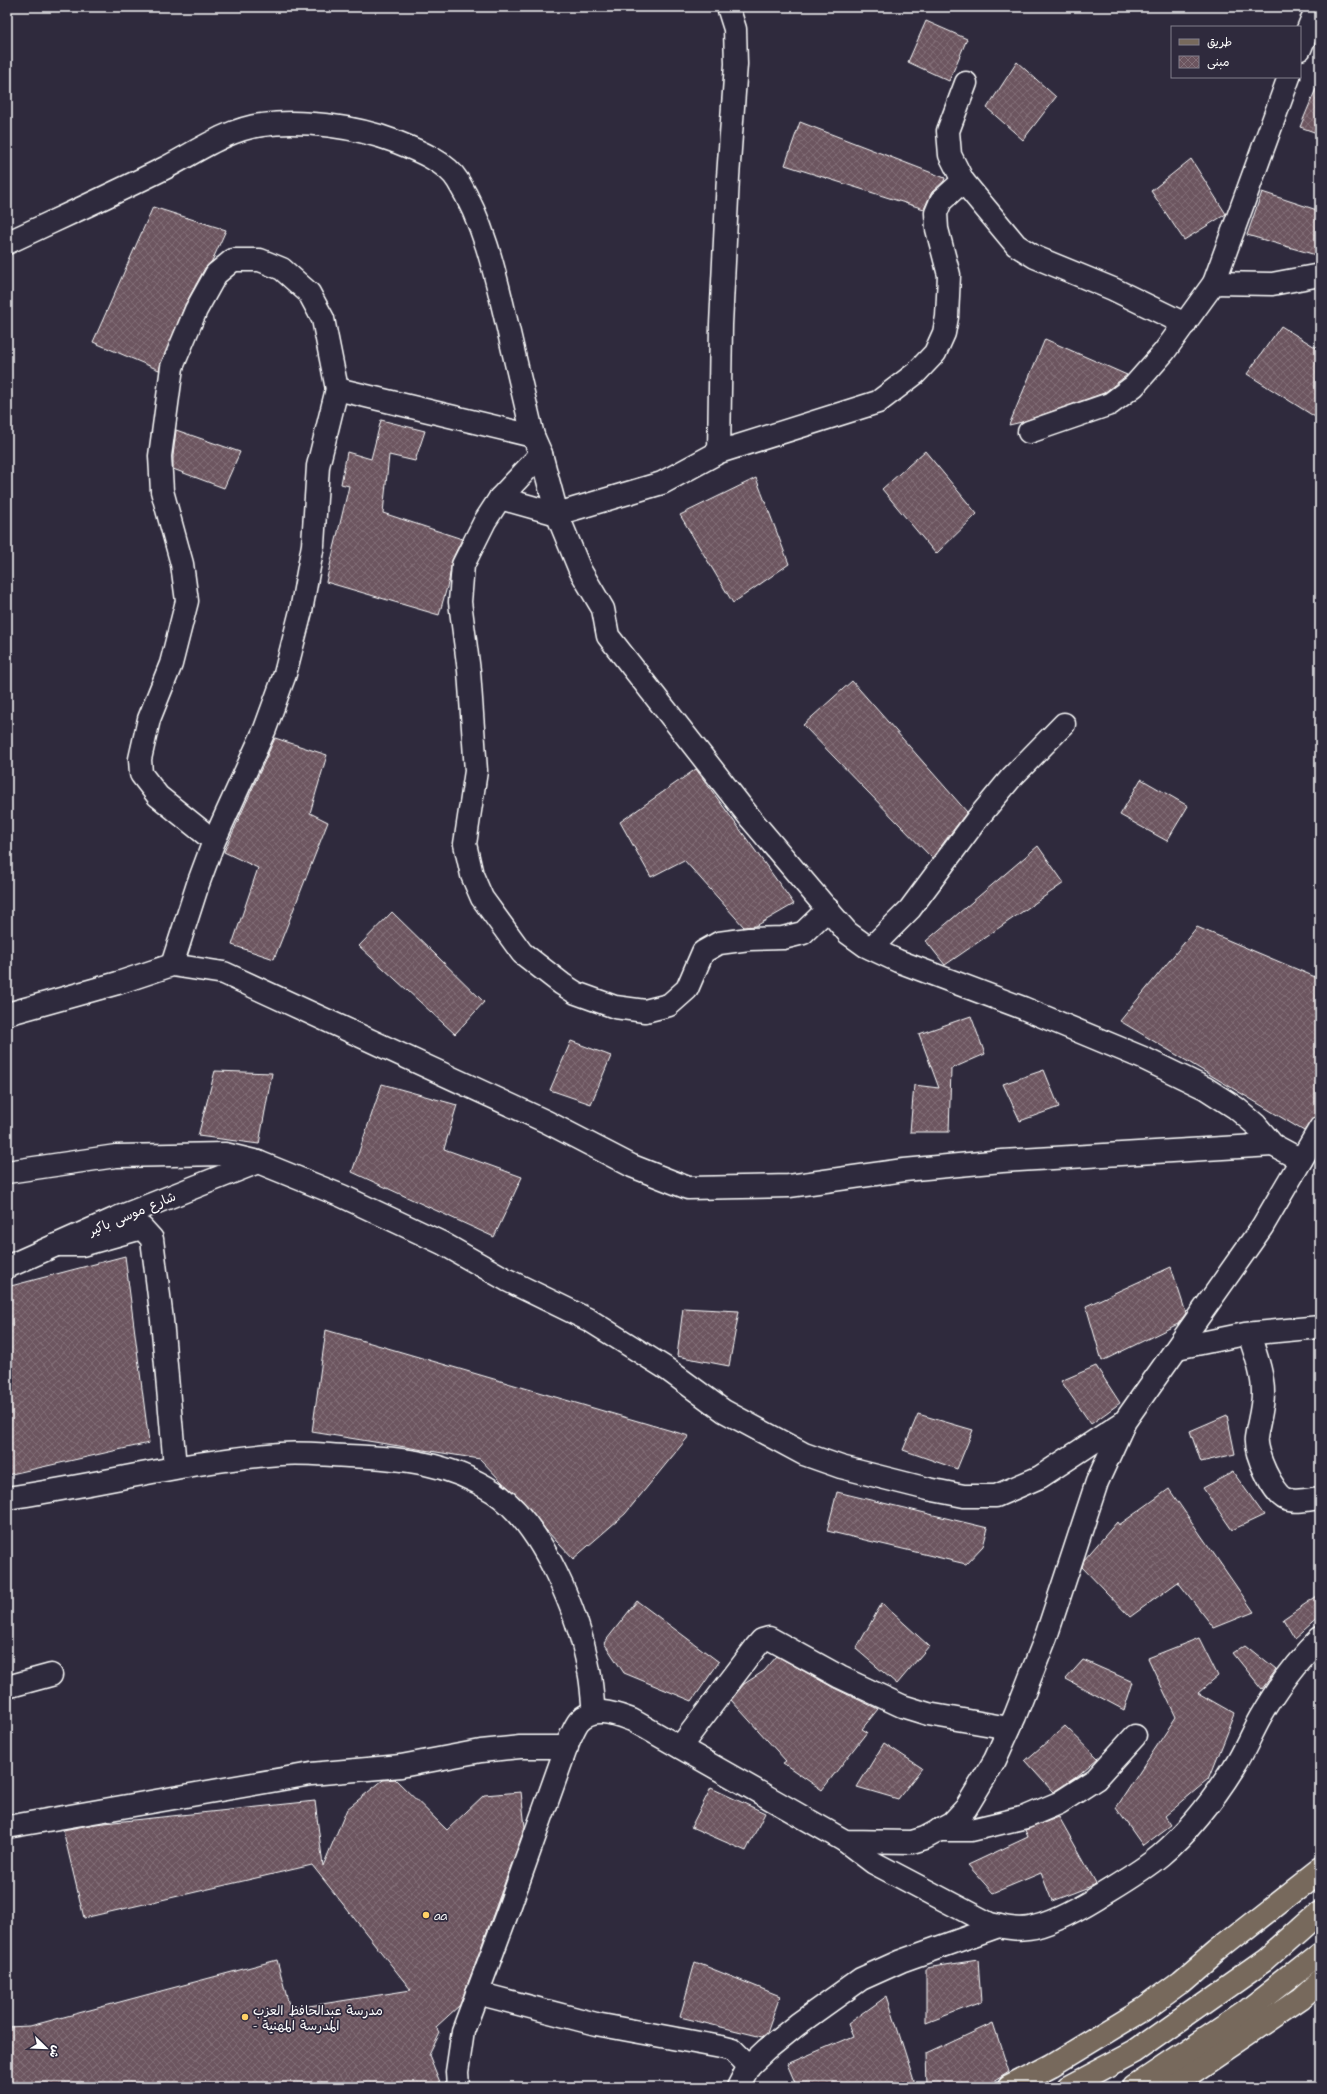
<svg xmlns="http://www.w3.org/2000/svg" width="1327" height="2094" font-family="'Architects Daughter','Playpen Sans Arabic',sans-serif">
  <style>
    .building { fill: url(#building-cross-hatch); stroke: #fff }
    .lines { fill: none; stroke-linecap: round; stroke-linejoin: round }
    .minor-casing { stroke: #fff; stroke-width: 25 }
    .major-casing { stroke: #fff; stroke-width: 25 }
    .minor { stroke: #2f2a3d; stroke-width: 22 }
    .major { stroke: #77695c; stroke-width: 22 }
    .poi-dot { fill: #ffd166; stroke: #2f2a3d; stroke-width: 1.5 }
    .labels { text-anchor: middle; stroke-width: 3.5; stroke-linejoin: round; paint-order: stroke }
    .street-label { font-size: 13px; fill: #fff; stroke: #2f2a3d }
    .poi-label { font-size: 13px; fill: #fff; stroke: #2f2a3d; text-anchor: start }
  </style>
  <defs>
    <pattern id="building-cross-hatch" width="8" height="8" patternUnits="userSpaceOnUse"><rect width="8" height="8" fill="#6c555f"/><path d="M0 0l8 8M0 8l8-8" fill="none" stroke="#826e77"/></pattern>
  </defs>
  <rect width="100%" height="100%" fill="#2f2a3d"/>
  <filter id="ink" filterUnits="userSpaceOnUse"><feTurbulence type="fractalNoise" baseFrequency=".025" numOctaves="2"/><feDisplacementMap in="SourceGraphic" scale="8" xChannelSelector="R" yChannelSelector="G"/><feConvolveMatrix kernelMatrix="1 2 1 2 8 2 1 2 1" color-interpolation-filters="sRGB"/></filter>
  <g filter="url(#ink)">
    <g class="building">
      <path d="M926,21L967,39L949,81L908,62Z"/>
      <path d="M1017,62L1056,97L1023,140L987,108Z"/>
      <path d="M1320,79V134L1300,127Z"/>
      <path d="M800,122L945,178L944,181L932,192L924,209L785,165Z"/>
      <path d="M1191,159L1226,214L1184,240L1151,191Z"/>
      <path d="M1262,192L1320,211V245L1316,255L1247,235Z"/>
      <path d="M153,207L226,230L212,261L205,268L185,305L159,370L93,342Z"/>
      <path d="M1281,326L1320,350V420L1247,374Z"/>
      <path d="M1045,339L1127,375L1104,393L1022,422L1009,425Z"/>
      <path d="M381,420L425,431L415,461L389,455L383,513L462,539L452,560L449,580L439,615L326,582L349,486L341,484L347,452L371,459Z"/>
      <path d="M176,430L240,452L224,488L173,469V456Z"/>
      <path d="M925,451L977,514L936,554L882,489Z"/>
      <path d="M756,478L789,564L733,603L680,515Z"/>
      <path d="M852,681L967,812L932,858L803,725Z"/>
      <path d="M275,738L327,755L310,813L328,822L274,959L232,945L258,868L224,852Z"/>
      <path d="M696,769L794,904L756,926L744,927L684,860L651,877L620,822Z"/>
      <path d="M1141,779L1188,806L1167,841L1120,815Z"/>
      <path d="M1038,846L1064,883L945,965L926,941Z"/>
      <path d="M392,912L484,1002L455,1034L359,946Z"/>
      <path d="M1197,927L1320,979V1109L1304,1131L1120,1021Z"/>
      <path d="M971,1016L985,1054L951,1069L949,1132H910L914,1085L939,1088L919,1034Z"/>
      <path d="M571,1041L611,1056L591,1104L550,1090Z"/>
      <path d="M1044,1070L1059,1107L1020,1121L1003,1084Z"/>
      <path d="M215,1071L272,1073L259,1144L198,1136Z"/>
      <path d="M382,1084L457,1105L444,1149L522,1177L494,1237L352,1172Z"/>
      <path d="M125,1256L149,1443L7,1475V1287Z"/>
      <path d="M1171,1267L1186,1313L1178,1324L1102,1361L1086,1306Z"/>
      <path d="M683,1308L739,1311L729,1366L677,1356Z"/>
      <path d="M326,1330L689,1436L625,1514L573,1559L545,1529L521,1499L502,1482L480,1459L312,1432Z"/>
      <path d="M1096,1366L1120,1403L1091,1424L1061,1381Z"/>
      <path d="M918,1414L973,1430L957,1469L903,1450Z"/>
      <path d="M1227,1415L1235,1454L1201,1462L1190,1431Z"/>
      <path d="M1233,1472L1264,1515L1232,1530L1203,1488Z"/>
      <path d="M1169,1489L1254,1612L1214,1628L1178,1582L1130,1617L1082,1567L1084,1560L1117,1522L1119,1525Z"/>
      <path d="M837,1492L988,1528L983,1546L966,1564L827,1531Z"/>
      <path d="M1320,1594V1617L1295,1639L1283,1619Z"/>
      <path d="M637,1601L719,1662L692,1701L624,1673L604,1643Z"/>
      <path d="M882,1603L929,1646L897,1684L856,1649Z"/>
      <path d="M1199,1638L1218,1676L1198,1693L1235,1714L1209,1779L1165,1816L1171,1825L1143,1846L1116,1808L1176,1717L1148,1658Z"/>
      <path d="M1245,1645L1276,1670L1262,1689L1233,1653Z"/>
      <path d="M777,1656L834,1688L878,1709L862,1729L867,1732L822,1790L783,1763L786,1761L731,1700L744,1684L764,1671Z"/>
      <path d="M1083,1660L1133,1682L1124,1710L1066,1679Z"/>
      <path d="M1065,1726L1098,1758L1075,1778L1053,1792L1025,1761Z"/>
      <path d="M884,1743L922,1768L898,1799L857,1787Z"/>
      <path d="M395,1779L447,1830L484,1795L521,1792L525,1827L497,1904L460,2005L436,2027L440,2033L429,2055L442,2087H7V2027L30,2026L277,1960L290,2009L411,1990L312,1865L84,1918L63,1830L95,1824L315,1801L323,1866L347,1809L383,1780Z"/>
      <path d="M711,1788L765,1813L746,1851L691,1827Z"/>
      <path d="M1059,1817L1096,1883L1094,1885L1052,1901L1041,1873L993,1893L968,1865L1028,1837L1025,1830Z"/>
      <path d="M978,1960L981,2002L926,2023V1968Z"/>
      <path d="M695,1962L780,1996L767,2033L762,2037L680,2017Z"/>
      <path d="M887,1996L916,2087H797L787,2064L853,2036L848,2024Z"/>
      <path d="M993,2023L1009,2072L985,2087H927L926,2054Z"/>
    </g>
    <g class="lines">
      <g class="minor-casing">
        <g id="minor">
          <path d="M1300,49L1317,7"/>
          <path d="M966,83L948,131L950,155L963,181L1016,245L1035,257L1113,289L1185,324"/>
          <path d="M7,243C60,218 113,194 165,168C196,152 228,129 262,125C302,119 357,127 394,141C414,149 446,161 458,181C484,223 495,273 506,320C515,359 524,397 533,436L541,454L557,514L580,570L603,609L608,636L751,819L834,917L848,933L866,946L898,961L1023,1008L1143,1058L1205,1088L1236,1108L1256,1125L1273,1145L1301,1160"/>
          <path d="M1214,283L1272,284L1320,275"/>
          <path d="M337,389L533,436"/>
          <path d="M1029,432L1110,404L1134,386L1164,352L1214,283L1289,77"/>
          <path d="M719,452L721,325L728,177L736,64L735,29L728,7"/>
          <path d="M541,454L500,498L485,521L463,565L460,602L469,671L476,771L465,844L472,875L482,898L522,953L562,984L576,993L615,1007L645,1011L669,1005L687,989L703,952L719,943L749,939L783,938L803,933L828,909"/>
          <path d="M500,498L557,514L662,483L719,452L878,402L916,373L935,353L944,333L947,317L949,275L937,229L936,213L941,201L963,181"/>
          <path d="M871,948L910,909L977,819L1011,778L1064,724"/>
          <path d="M172,965L198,884L214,841L265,729L285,674L301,611L313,545L318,466L337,389L323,319L309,293L282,269L260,260H233L216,274L196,310L172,367L160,456L162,491L182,564L187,601L171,664L149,719L140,759L141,774L158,796L214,841"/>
          <path d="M7,1014L118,983L172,965L224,973L547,1122L632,1166L688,1188L789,1186L904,1170L1002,1161L1273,1145"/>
          <path d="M7,1172L116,1156L225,1154L258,1162L342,1196L442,1243L507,1280L589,1320L664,1367L724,1411L804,1454L841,1467L928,1489L964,1496H996L1040,1477L1124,1422"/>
          <path d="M56,1245H82L142,1228L152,1239L162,1320L175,1467"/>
          <path d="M7,1267L119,1217L258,1162"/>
          <path d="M1249,1334C1255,1353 1263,1373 1263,1393C1263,1409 1258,1423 1256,1438C1254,1452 1273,1494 1286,1499C1295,1503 1311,1499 1320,1498"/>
          <path d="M1177,1348L1245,1334L1320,1327"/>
          <path d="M7,1498C99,1485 188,1461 280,1454C302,1452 326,1455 348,1456C401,1458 448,1462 494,1492C543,1525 579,1615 589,1671C592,1684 592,1698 594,1712"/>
          <path d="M7,1687L51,1675"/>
          <path d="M680,1747L756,1647L762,1640L769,1638L840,1677L902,1706L928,1714L1009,1728"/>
          <path d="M7,1827L311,1774L401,1766L481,1751L520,1747H567"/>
          <path d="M939,1830H971L1026,1817L1059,1803L1096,1779L1135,1736"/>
          <path d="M845,1841L874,1863L990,1924C1003,1927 1016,1930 1029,1928C1050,1925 1080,1908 1098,1897C1119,1884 1142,1871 1161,1855C1190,1830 1214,1799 1234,1767C1244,1752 1251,1734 1260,1718C1276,1690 1296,1662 1320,1639"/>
          <path d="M477,1993L596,2024L721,2047L733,2050L749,2066"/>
          <path d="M458,2087L457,2072L463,2031L509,1908L569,1740C572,1734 575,1726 579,1721C594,1705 615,1714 632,1720L845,1841L912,1842L925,1838L951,1824L966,1808L995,1760L1015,1716L1046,1637L1097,1482L1125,1421L1262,1227L1320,1128"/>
          <path d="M738,2087L749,2066L766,2050L798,2024L861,1979L901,1961L999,1926"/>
        </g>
      </g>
      <g class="major-casing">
        <g id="major">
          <path d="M1009,2087L1052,2065L1144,2009L1181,1982L1217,1951L1320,1870"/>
          <path d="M1068,2087L1134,2052L1266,1959L1320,1911"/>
          <path d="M1134,2087L1244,2013L1320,1953"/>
          <path d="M1171,2087L1300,1999L1320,1981"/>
        </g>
      </g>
      <use href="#minor" class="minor"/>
      <use href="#major" class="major"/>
    </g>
  </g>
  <g class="poi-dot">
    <circle cx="426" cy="1915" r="4"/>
    <circle cx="245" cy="2017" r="4"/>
  </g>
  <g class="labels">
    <g class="street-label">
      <text transform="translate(132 1213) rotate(-23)" y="5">شارع موسى باكير</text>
    </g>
    <g class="poi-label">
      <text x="434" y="1920">aa</text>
      <text x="253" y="2015">مدرسة عبدالحافظ العزب<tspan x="253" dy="15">- المدرسة المهنية</tspan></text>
    </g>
  </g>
  <rect width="1327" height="2094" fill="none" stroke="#2f2a3d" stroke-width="24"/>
  <rect x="12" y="12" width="1303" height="2070" fill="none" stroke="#fff" stroke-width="1.5" filter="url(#ink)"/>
  <rect x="1171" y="26" width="130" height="52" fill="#2f2a3d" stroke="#827f8b"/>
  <rect x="1179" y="39" width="20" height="6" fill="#77695c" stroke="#827f8b"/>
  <text x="1207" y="46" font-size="12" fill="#ffffff">طريق</text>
  <rect x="1179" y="56" width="20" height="12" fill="url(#building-cross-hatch)" stroke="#827f8b"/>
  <text x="1207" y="66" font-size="12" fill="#ffffff">مبنى</text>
  <g transform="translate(46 2048) rotate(113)" stroke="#2f2a3d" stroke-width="3" paint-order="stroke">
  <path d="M0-3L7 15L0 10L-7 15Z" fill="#ffffff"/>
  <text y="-6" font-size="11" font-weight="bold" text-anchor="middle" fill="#ffffff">ش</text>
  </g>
</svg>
